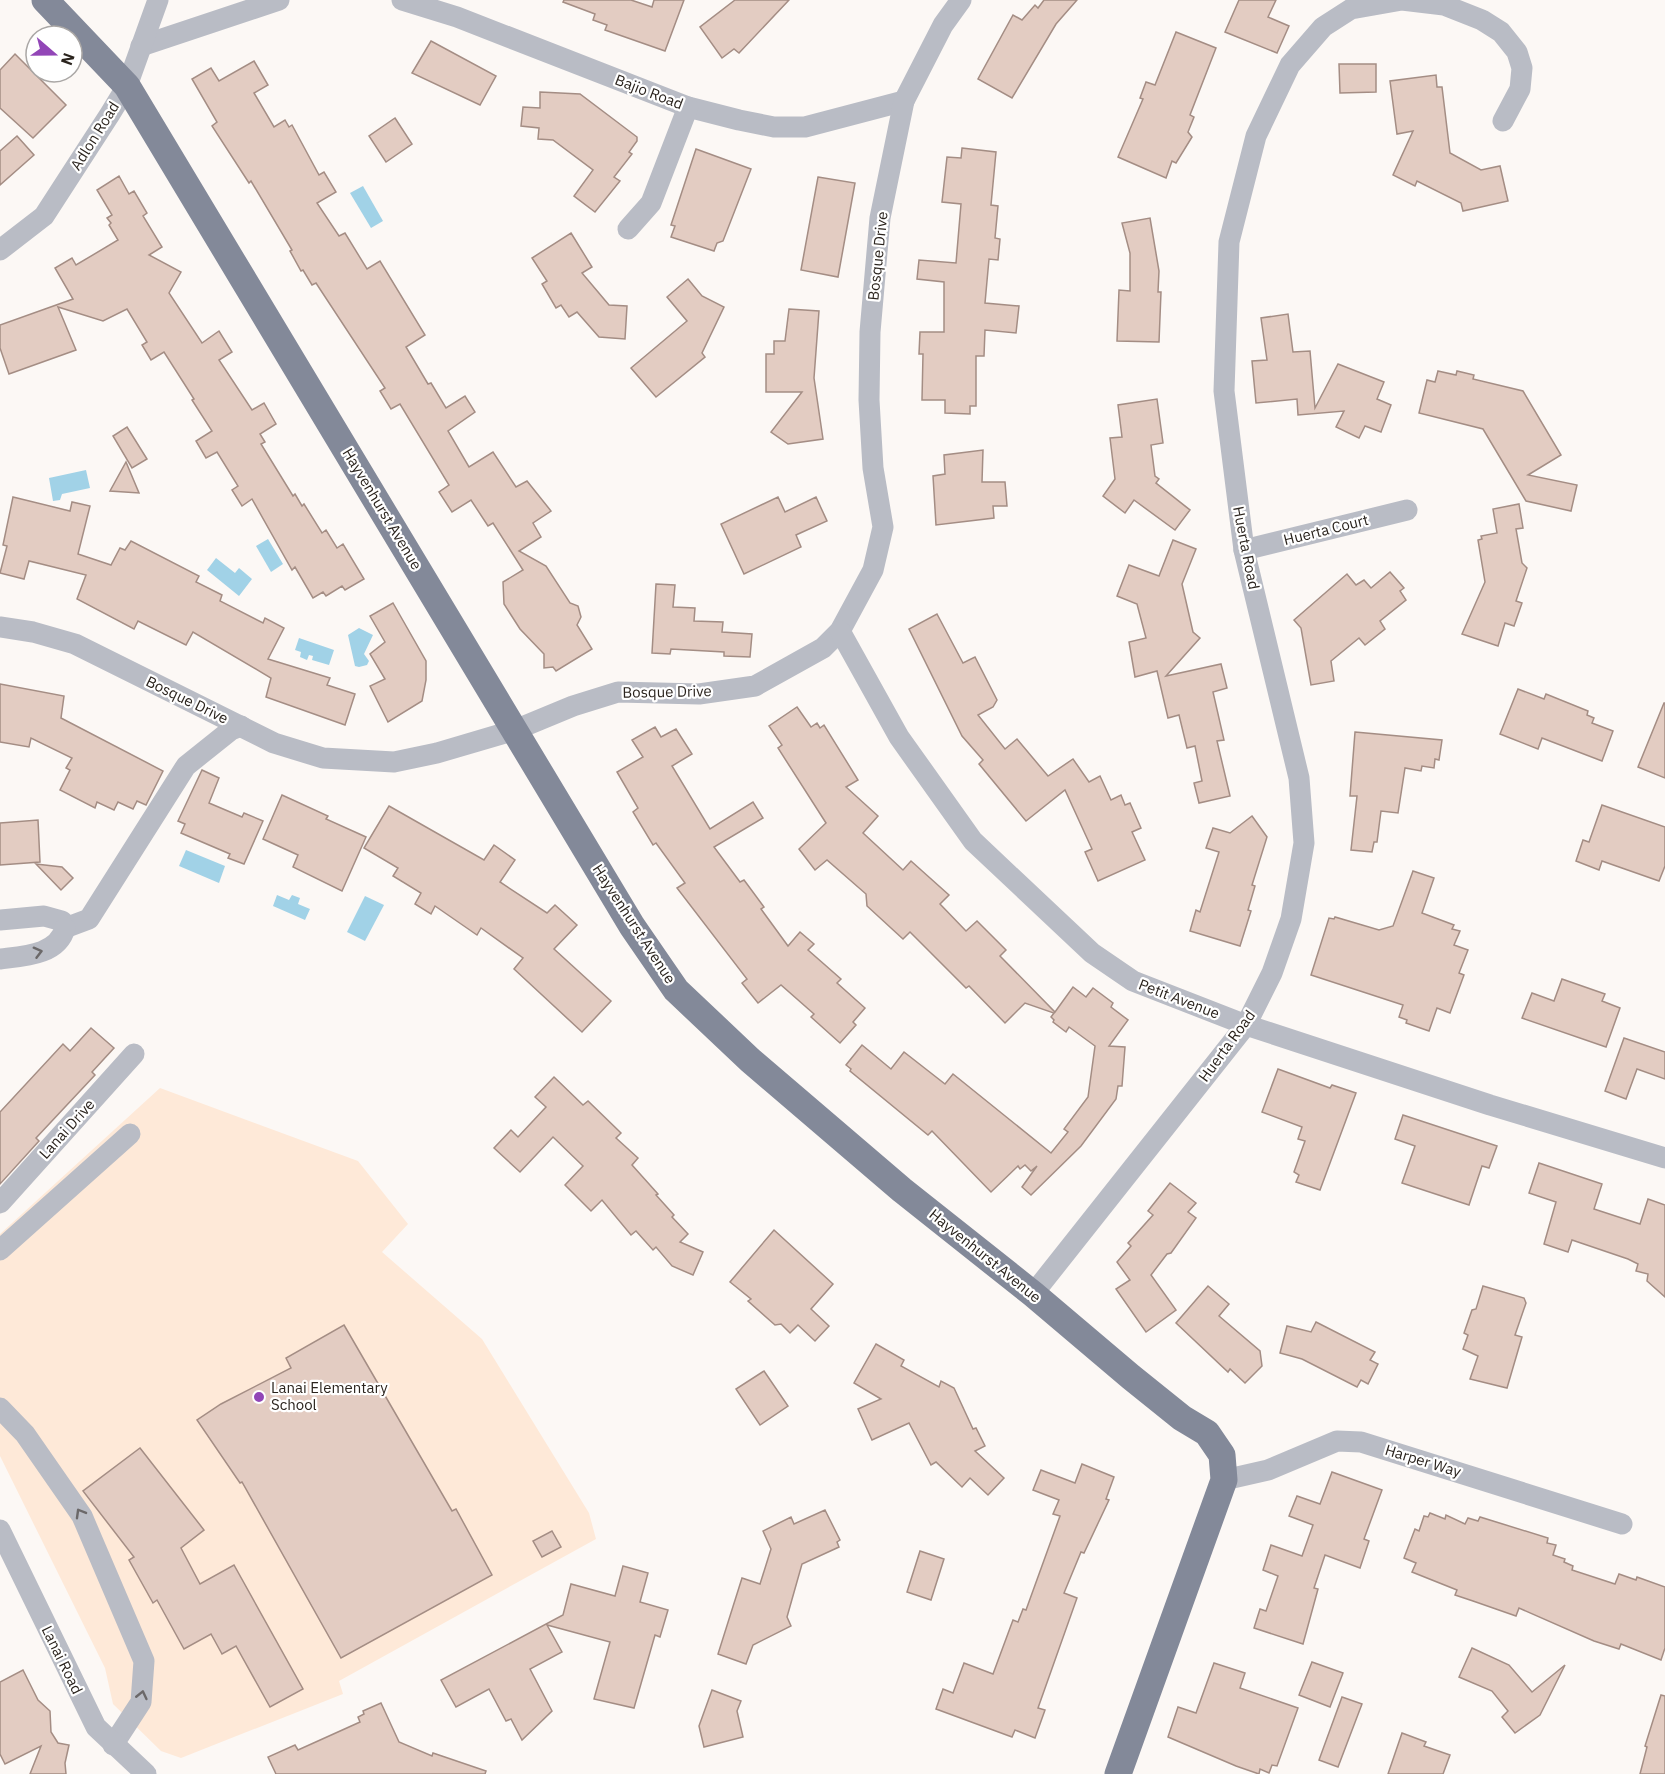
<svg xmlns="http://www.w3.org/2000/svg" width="1665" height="1774" font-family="'IBM Plex Sans',sans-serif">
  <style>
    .built { fill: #fee9d8 }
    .water { fill: #a1d2e7 }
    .building { fill: #e3ccc2; stroke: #a48d84; stroke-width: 1.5 }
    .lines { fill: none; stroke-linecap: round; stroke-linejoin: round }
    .minor { stroke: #b9bcc5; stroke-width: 21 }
    .major { stroke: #838999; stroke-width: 27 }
    .oneway { stroke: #6b6869 }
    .poi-dot { fill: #9246b7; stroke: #fff; stroke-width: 2 }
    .labels { text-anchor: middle; stroke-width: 4.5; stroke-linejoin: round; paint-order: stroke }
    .street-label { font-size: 15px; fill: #2b241e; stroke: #fff }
    .poi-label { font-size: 15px; fill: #2b241e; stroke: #fff; text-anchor: start }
  </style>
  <rect width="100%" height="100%" fill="#fcf8f5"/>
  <path class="built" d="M160,1088L358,1161L408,1224L382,1252L482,1339L589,1513L596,1539L339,1681L343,1694L181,1758L161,1751L113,1704L105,1668L0,1456V1234Z"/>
  <g class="water">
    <path d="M363,186L383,221L371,228L350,193Z"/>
    <path d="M86,470L90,488L62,494L60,500L53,501L49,478Z"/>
    <path d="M268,539L283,564L271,572L256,546Z"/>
    <path d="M216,558L235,573L239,568L252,579L239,596L207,570Z"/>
    <path d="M359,628L373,635L364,654L369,661L367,665L359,667L355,666L348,635Z"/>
    <path d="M299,638L334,650L329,665L312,660L313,656L309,655L307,660L300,657L301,652L295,650Z"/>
    <path d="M186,850L225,866L219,883L179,866Z"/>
    <path d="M277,895L289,900L292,895L300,898L298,904L310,909L305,920L273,906Z"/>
    <path d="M365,896L384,905L365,941L347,932Z"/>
  </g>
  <g class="building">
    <path d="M564,0H631L652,7L654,0H684L665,51L605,30L607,25L593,20L595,14L563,2Z"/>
    <path d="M735,0H789L739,53L734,49L722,58L700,27Z"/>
    <path d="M1044,0H1077L1056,24L1012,98L978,79L1013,15L1022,20L1035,5L1038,8Z"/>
    <path d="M1239,0H1276L1268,17L1289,26L1277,53L1225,32Z"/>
    <path d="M1176,32L1216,48L1190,115L1194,117L1188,132L1192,137L1176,163L1172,161L1166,178L1118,157L1143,99L1140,98L1146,82L1155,85Z"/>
    <path d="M431,41L496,76L480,105L412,73Z"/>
    <path d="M15,54L66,105L33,138L0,108V70Z"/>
    <path d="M254,61L268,85L254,93L274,127L285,120L289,127L292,125L319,175L324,172L336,192L317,203L339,236L345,233L367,269L380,261L425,335L406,347L428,384L431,383L446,408L465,396L475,412L448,431L469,467L493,452L516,487L527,481L551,511L533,523L541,537L519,551L546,566L570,603L578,606L581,617L577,625L592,649L556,671L553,667L544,668V654L520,629L504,604L503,582L523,570L493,523L488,526L471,500L452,512L439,492L449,485L400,404L391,409L380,391L385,388L316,283L312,285L303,270L301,271L290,251L292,250L251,181L249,183L212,126L217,122L192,79L211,68L219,81Z"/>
    <path d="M1339,64H1376V92L1340,93Z"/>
    <path d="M1436,75L1437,87H1442L1450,153L1481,170L1500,166L1508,201L1463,211L1461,203L1417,181L1415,186L1393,175L1413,131L1397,134L1390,81Z"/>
    <path d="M540,92L580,94L637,137V141L629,152L632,154L614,177L620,181L595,212L574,196L593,170L553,140L538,139L539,128L521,126L523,107L540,108Z"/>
    <path d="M395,118L412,144L386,162L369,136Z"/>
    <path d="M17,136L34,155L0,185V151Z"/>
    <path d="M962,148L996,152L991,205L998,206L995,238L1000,239L998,260L989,259L985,303L1019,306L1016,333L985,330L984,356H976V406H970V414L945,413V400H922L923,354H919L920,332H944V282L917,279L919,260L956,263L961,204L942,202L947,157L961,158Z"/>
    <path d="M696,149L751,169L723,241L717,243L714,251L671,237L675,226L671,225Z"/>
    <path d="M119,176L129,194L134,191L147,213L143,216L162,247L149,255L181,272L169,293L202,343L219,331L232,352L219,360L252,410L264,403L276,424L260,434L265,442L261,444L293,496L295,494L302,506L304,504L322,533L326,530L337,548L343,544L364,579L345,590L342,586L326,596L323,592L313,598L295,567L292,570L252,499L242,506L232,490L238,486L217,452L206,458L196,441L212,431L192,400L194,399L164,352L151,360L142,345L147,342L127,309L103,321L58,307L76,350L9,374L0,348V325L73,299L55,268L72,258L76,265L118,240L109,225L111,223L107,218L112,215L97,190Z"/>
    <path d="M818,177L855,183L838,277L801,270Z"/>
    <path d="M1150,218L1159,271L1158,292H1161L1159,342L1117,341L1119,290L1130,291V253L1122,223Z"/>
    <path d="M571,233L592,267L582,273L609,305L627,306L625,339L599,337L577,312L569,317L561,305L556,308L542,284L547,281L532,258Z"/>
    <path d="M688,279L702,296L724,307L702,353L705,357L656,397L631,368L687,321L667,297Z"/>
    <path d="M789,309L819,311L814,378L823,439L788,444L771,432L802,392H766V354H774V341H785Z"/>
    <path d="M1288,314L1293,352L1310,351L1315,408L1338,364L1384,382L1377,399L1391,405L1381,432L1365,426L1359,438L1336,427L1344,411L1298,415L1297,399L1256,403L1252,361L1267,360L1261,318Z"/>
    <path d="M1438,371L1456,375L1457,371L1474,375L1473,379L1523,391L1561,455L1528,475L1577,485L1571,511L1526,501L1483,429L1419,413L1427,380L1435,382Z"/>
    <path d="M1157,399L1163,443L1151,445L1155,476L1159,479L1156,483L1190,510L1175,530L1134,500L1125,513L1103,496L1115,479L1110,438L1122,437L1118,405Z"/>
    <path d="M127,427L147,459L132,468L113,436Z"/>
    <path d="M983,450L982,482H1005L1007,506H993L994,518L936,525L933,476L945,474L944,455Z"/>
    <path d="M126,462L139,493L110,491Z"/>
    <path d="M13,497L70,511L72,502L90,506L78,554L111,565L120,548L125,550L131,541L199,576L196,582L222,595L220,601L263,623L265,618L284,628L268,659L330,678L327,685L355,694L345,725L266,697L271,678L193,632L186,645L138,621L134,629L77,599L86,575L29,561L24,579L0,573L7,546L3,545Z"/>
    <path d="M778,497L785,512L816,497L827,521L796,535L801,547L744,574L721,524Z"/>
    <path d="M1519,504L1523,528L1516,529L1522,563L1527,568L1516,601L1522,603L1514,626L1505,623L1498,646L1462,634L1485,582L1478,540L1482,539L1481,536L1497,533L1493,509Z"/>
    <path d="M1173,540L1196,549L1182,584L1193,632L1200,638L1166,676L1221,664L1227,688L1213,692L1224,740L1217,741L1230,796L1199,803L1194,783L1202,781L1195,746L1187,748L1179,715L1168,718L1157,671L1135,677L1129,642L1146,638L1137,604L1117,596L1129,565L1159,576Z"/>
    <path d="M1390,572L1404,588L1400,591L1406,600L1380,621L1385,629L1365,645L1359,638L1331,661L1334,681L1311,685L1301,628L1294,620L1347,574L1356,585L1364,580L1371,588Z"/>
    <path d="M656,584L675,585L673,607L695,608L694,621L723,622L722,632L752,634L750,657L724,656V652L671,649L670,654L652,653Z"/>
    <path d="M393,603L426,661V680L422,701L388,722L370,686L385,679L370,654L385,642L370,616Z"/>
    <path d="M937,614L963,663L975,657L997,700L993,707L978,715L1005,749L1017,739L1048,776L1073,759L1089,782L1100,776L1111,800L1121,795L1125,805L1130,803L1141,828L1132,832L1145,860L1098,881L1085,852L1092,849L1065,790L1026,821L979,764L983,760L962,736L909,629Z"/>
    <path d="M0,684L64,696L61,718L163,771L146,805L137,801L133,809L118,802L114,810L97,802L95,808L60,790L70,770L66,768L72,758L31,738L29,747L0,742Z"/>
    <path d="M1518,689L1544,699L1546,694L1588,711L1587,715L1594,718L1592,723L1613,731L1602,761L1542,738L1538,749L1500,734Z"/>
    <path d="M1664,703H1665V778L1638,767Z"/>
    <path d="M797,707L811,727L817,723L820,728L824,725L858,780L846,787L878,816L863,833L903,870L911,861L949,895L940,904L966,931L977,921L1006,950L1000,956L1055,1012L1073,987L1086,997L1093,988L1113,1003L1111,1007L1128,1020L1109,1046L1125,1047L1122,1086H1118L1116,1099L1081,1146L1031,1195L1022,1187L1037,1166L1031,1171L1025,1165L1020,1169L1018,1166L991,1192L932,1131L928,1135L850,1071L851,1069L846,1065L862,1045L891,1069L904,1052L945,1084L953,1074L1051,1153L1068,1132L1064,1129L1088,1097L1095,1046L1069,1027L1066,1032L1053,1022L1054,1020L1051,1017L1054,1013L1025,1003L1005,1023L969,986L966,988L910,932L903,939L867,906L866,894L827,860L815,870L799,849L826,823L778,748L782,745L769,726Z"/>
    <path d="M655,727L661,737L676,729L692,754L672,766L710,829L753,802L763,818L714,847L740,882L744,880L747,884L764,907L761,909L788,946L800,932L814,944L808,950L841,979L837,983L865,1008L853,1022L856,1025L840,1043L811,1017L814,1014L781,985L758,1003L742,983L747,979L677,888L685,883L656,843L653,845L633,812L638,808L617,772L643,757L632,740Z"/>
    <path d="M1355,732L1442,740L1439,760L1435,759L1434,768L1422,766L1421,771L1405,768L1398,813L1381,811L1377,842H1374L1372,852L1351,850L1357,796H1350Z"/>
    <path d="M202,770L219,778L209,803L242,817L244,813L263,821L244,864L228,858L230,854L181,833L185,824L178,821Z"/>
    <path d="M282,795L328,816L326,819L366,837L342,891L293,867L298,855L263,839Z"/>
    <path d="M1602,805L1665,827V866L1659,881L1602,861L1599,870L1576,861L1583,840L1589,842Z"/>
    <path d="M389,806L484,860L494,845L515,860L500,882L547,913L555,905L577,925L554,949L611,1001L582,1032L514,969L523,958L481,928L477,935L435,906L431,914L415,904L421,893L393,876L398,868L364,848Z"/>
    <path d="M1252,816L1267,837L1252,885L1255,886L1248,910L1251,911L1240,946L1190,931L1196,910L1200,912L1219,852L1206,848L1213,828L1230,833Z"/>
    <path d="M38,820L40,862L0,865V823Z"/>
    <path d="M36,864L62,867L73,878L61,890Z"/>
    <path d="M1413,871L1434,878L1422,913L1454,925L1452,929L1460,931L1454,945L1468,950L1459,973L1464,975L1450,1013L1437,1008L1429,1031L1406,1023L1407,1020L1399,1017L1403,1005L1311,975L1329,918L1334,919L1335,917L1379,930L1393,926Z"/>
    <path d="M1562,979L1605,994L1602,1001L1620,1008L1606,1047L1522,1018L1532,993L1554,1001Z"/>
    <path d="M91,1028L114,1048L92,1072L95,1075L36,1138L39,1141L0,1184V1112L63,1044L70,1051Z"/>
    <path d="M1624,1038L1665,1052V1079L1637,1069L1626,1099L1605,1091Z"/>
    <path d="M1278,1069L1330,1088L1332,1085L1356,1093L1320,1190L1296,1182L1299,1175L1294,1172L1305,1141L1298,1139L1302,1127L1262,1112Z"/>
    <path d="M554,1077L583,1105L588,1101L621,1133L616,1138L638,1158L632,1165L658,1194L656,1195L674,1215L672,1217L688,1234L680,1242L703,1252L693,1275L672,1266L656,1247L653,1250L636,1231L631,1235L602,1200L591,1211L565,1185L583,1166L553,1137L520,1172L494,1148L511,1130L518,1137L546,1107L535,1097Z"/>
    <path d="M1403,1115L1497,1146L1489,1168L1482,1166L1469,1205L1402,1183L1415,1146L1395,1139Z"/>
    <path d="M1539,1163L1602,1184L1594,1209L1640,1224L1648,1199L1665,1205V1297L1647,1281L1648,1274L1636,1271L1638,1264L1628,1259L1572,1240L1568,1252L1544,1244L1556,1202L1529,1193Z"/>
    <path d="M1170,1183L1196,1203L1188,1212L1196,1218L1171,1253L1167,1254L1151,1275L1176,1310L1146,1332L1116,1289L1130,1280L1117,1262L1131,1246L1128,1243L1153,1215L1148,1211Z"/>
    <path d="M774,1230L833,1284L811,1309L829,1326L815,1341L798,1325L790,1333L781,1324L775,1325L748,1301L751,1299L730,1282Z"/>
    <path d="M1208,1286L1229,1304L1219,1316L1260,1351L1262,1366L1245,1383L1230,1369L1228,1372L1176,1323Z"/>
    <path d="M1483,1286L1524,1298L1526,1303L1515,1335L1522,1337L1507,1388L1470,1379L1478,1356L1463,1349L1468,1335L1464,1333L1472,1310L1476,1309Z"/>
    <path d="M1316,1322L1375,1352L1370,1360L1378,1364L1368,1384L1361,1380L1357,1387L1302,1359L1280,1353L1287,1326L1311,1332Z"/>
    <path d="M344,1325L452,1511L456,1509L492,1575L341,1658L242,1482L240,1483L197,1420L221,1404L291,1368L286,1358Z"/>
    <path d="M876,1344L904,1360L901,1366L939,1387L941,1381L954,1388L973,1429L976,1428L985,1446L975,1451L1004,1478L988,1495L970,1478L962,1487L936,1462L931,1465L909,1423L872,1440L858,1409L881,1399L854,1383Z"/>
    <path d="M764,1371L788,1406L760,1425L736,1389Z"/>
    <path d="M140,1448L204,1530L181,1548L200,1584L234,1565L303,1689L270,1707L236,1646L222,1654L211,1634L184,1649L157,1600L153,1603L129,1560L134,1557L83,1491Z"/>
    <path d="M1082,1464L1114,1477L1106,1499L1109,1500L1084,1553L1081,1552L1064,1593L1077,1598L1038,1708L1045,1710L1035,1738L1015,1730L1012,1737L936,1709L943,1689L953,1693L964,1663L993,1674L1013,1620L1018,1622L1023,1609L1026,1610L1060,1516L1053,1514L1059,1500L1033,1490L1041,1470L1075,1483Z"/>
    <path d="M1332,1472L1382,1490L1364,1539L1369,1541L1360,1568L1325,1555L1314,1588L1318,1589L1303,1644L1254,1628L1260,1609L1266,1611L1278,1576L1263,1570L1271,1545L1302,1556L1313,1525L1289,1516L1297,1496L1320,1504Z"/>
    <path d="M825,1510L840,1540L837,1542L839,1547L802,1564L787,1617L791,1626L753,1645L746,1664L718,1654L742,1578L760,1584L771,1549L763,1531L791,1517L794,1524Z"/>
    <path d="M1430,1513L1445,1519L1446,1515L1465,1524L1468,1518L1478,1521L1480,1517L1548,1538L1547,1543L1556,1545L1553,1555L1565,1559L1564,1562L1573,1566L1572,1570L1615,1584L1619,1574L1636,1580L1637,1577L1665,1587V1648L1661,1660L1621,1644L1619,1649L1594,1641L1519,1608L1516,1616L1473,1601L1455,1595L1457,1590L1412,1572L1416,1563L1404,1558L1415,1529L1419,1531L1424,1516L1428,1517Z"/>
    <path d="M552,1531L561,1547L542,1557L533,1541Z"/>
    <path d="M920,1551L944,1559L931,1600L907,1592Z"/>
    <path d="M623,1566L648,1573L640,1602L668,1610L660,1637L655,1635L634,1708L594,1699L610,1642L547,1625L562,1652L530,1669L552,1711L522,1740L511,1719L506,1721L489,1689L456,1707L441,1680L563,1615L571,1584L615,1596Z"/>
    <path d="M1472,1648L1509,1665L1532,1692L1565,1665L1540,1715L1515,1733L1502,1717L1508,1711L1492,1691L1459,1677Z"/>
    <path d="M1312,1662L1343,1673L1330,1707L1299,1695Z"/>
    <path d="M1214,1663L1245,1673L1240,1688L1298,1708L1277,1766L1272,1765L1269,1773L1260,1769L1259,1774L1236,1766L1168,1737L1178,1707L1196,1713Z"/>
    <path d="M23,1670L38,1700L50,1711L51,1732L58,1743L69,1745L65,1763L66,1774H30L41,1746L5,1764L0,1754V1682Z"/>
    <path d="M712,1690L741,1701L737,1711L743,1737L704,1747L699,1726Z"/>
    <path d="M1661,1695L1665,1696V1774H1640L1647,1747L1645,1746Z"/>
    <path d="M1342,1697L1362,1704L1338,1767L1319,1760Z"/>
    <path d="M381,1703L399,1742L432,1756L433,1753L486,1771L485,1774H276L268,1757L295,1745L298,1750L360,1722L358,1717L364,1714L363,1711Z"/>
    <path d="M1402,1733L1426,1742L1424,1746L1450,1755L1443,1774H1388Z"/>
  </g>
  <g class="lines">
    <g class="minor">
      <path d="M402,0L457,17L688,107L739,120L774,127H805L904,101"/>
      <path d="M141,46L279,0"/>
      <path d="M628,229L651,203L688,107"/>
      <path d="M0,250L44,216L110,114L127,86L158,0"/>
      <path d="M1244,550L1407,510"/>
      <path d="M0,627L33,632L75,644L274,743L323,758L394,762L437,753L515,730L573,706L618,692L699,694L755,686L823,648L840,631L873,570L883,527L873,468L869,400L870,332L880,218L904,101L943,25L961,0"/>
      <path d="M840,631L899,737L973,841L1092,953L1133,981L1246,1025L1490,1105L1665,1158"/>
      <path d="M0,920L44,916L62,921L65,928"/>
      <path d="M65,928L89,919L186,766L231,730L241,726"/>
      <path d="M0,959C24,956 58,955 65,928"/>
      <path d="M0,1203L134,1054"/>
      <path d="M0,1250L130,1134"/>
      <path d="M1033,1294L1246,1025L1272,973L1291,919L1304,843L1299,778L1244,550L1224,391L1229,242L1256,136L1290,65L1323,27L1351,9L1402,0L1444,5L1482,20L1501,32L1517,52L1522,68L1520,89L1503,121"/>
      <path d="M0,1408L25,1434L82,1516L144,1661L141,1702L113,1745"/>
      <path d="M1224,1480L1268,1470L1337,1441L1361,1442L1622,1524"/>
      <path d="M0,1530L96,1727L146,1774"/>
    </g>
    <path class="major" d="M45,0L127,86L632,926L676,990L750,1060L902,1190L1033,1294L1131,1377L1182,1418L1207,1433L1222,1455L1224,1480L1118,1774"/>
  </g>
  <defs><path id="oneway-chevron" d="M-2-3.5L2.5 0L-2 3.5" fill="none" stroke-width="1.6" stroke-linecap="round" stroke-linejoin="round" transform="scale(1.5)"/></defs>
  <g class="oneway">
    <use href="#oneway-chevron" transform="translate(38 952) rotate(-15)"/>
    <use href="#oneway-chevron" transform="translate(80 1513) rotate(-120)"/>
    <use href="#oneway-chevron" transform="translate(142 1695) rotate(-77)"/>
  </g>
  <circle class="poi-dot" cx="259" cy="1397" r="6"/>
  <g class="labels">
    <g class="street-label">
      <text transform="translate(649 92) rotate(21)" y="5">Bajio Road</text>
      <text transform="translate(95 136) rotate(-58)" y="5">Adlon Road</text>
      <text transform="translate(878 256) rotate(-84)" y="5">Bosque Drive</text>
      <text transform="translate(382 509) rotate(59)" y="5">Hayvenhurst Avenue</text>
      <text transform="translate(1326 530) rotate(-14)" y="5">Huerta Court</text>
      <text transform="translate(1246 548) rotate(79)" y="5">Huerta Road</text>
      <text transform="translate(667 692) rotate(-1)" y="5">Bosque Drive</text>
      <text transform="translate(187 700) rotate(26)" y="5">Bosque Drive</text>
      <text transform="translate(634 924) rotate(57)" y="5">Hayvenhurst Avenue</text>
      <text transform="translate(1179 999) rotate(21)" y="5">Petit Avenue</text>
      <text transform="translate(1227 1046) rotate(-54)" y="5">Huerta Road</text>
      <text transform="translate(67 1129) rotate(-48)" y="5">Lanai Drive</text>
      <text transform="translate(985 1256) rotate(39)" y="5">Hayvenhurst Avenue</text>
      <text transform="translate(1423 1461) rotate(17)" y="5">Harper Way</text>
      <text transform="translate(62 1660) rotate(64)" y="5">Lanai Road</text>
    </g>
    <g class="poi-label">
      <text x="271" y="1393">Lanai Elementary<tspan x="271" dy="17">School</tspan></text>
    </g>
  </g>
  <g transform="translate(54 54) rotate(110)"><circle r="28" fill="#ffffff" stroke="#aaa7a5" stroke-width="1.5"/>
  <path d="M0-4.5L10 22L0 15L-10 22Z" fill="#9246b7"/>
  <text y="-9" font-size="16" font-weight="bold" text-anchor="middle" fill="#2b241e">N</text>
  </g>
</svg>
